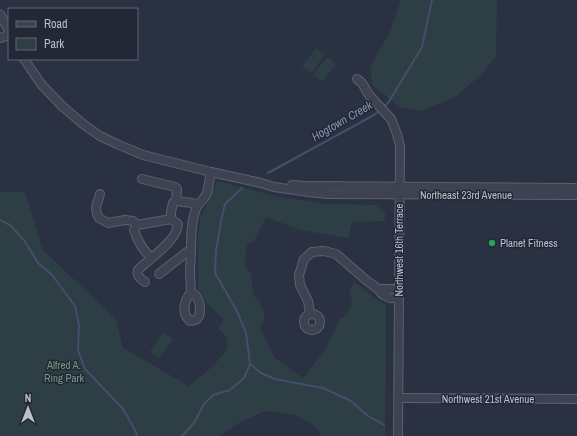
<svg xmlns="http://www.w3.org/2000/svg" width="577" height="436" font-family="'Archivo Narrow',sans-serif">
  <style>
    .green { fill: #2d3f44 }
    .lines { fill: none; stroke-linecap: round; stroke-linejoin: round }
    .stream { stroke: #434e6b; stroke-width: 2 }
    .minor-casing { stroke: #5d616f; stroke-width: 10 }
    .minor { stroke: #3e4352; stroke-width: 8 }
    .leisure-dot { fill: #2e9e5b; stroke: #232837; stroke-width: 1.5 }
    .labels { text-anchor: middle; stroke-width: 3; stroke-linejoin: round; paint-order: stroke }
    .street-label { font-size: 11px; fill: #bcbfcb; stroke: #232837 }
    .poi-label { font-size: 11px; fill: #bcbfcb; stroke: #232837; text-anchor: start }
    .park-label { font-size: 11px; fill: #759a83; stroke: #232837 }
    .water-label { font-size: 12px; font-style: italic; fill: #8691b0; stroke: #232837 }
  </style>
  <rect width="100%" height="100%" fill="#2a3142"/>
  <g class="green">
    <path d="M400,0H497L496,56L482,74L454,98L421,111L400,107L373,86L370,67L390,32L400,3Z"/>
    <path d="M316,48L325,55L311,73L302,66Z"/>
    <path d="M327,57L336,64L322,82L313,75Z"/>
    <path d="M217,181L279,197L327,204L376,205L385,212V221L352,222L348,238L300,230L266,217L254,241L247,245L244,265L251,273L253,295L260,302L265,317L260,329L274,357L303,378L324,351L340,319L348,314L352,302L349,289L355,282L372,296L386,305L385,436H321L317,428L297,415L265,411L237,424L220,436H0V192H25L43,250L116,319L123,348L189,386L214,365L228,348L227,337L218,329L224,319L208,305L198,289V234L200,218Z"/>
    <path d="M164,333L173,339L159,358L150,351Z"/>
  </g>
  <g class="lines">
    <g class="stream">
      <path d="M382,108L388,103L422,47L432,0"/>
      <path d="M268,173L374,115L379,111"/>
      <path d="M242,188L225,204L221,221L216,251L215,273L237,311L246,333L250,364"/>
      <path d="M0,220L10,225L24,240L38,263L52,275L75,306L79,325L78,350L85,369L123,409L136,432L137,436"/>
      <path d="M250,364L261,373L275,379L323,388L351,401L368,416L384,425"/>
      <path d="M182,436L194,423L204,404L213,395L230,390L244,378L250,364"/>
    </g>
    <g class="minor-casing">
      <g id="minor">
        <path d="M0,14L9,31"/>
        <path d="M0,38L9,35"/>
        <path d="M24,59L41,84L62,106L83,124L100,136L117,144L143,155L211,172L261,183L274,187L309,192L327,194L575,195H577"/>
        <path d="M357,79L362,83L369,95L391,119L397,134L400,146L398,436"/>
        <path d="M142,179L175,187L177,189L176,201L192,203L197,206L204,198L207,193L211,172"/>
        <path d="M292,185L306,186L575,188L577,189"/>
        <path d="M100,194L96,207L97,214L99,218L108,223L125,220L133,221L137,225"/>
        <path d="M171,219V212L173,203L176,201"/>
        <path d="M159,274L187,252H191C191,236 191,221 197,206"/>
        <path d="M145,282C141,279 136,276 138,270C149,259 178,240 178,224L171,219L137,225L134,230C138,242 142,248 151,258"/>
        <path d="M378,289H399"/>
        <path d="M191,292C184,301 181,313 190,321C193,320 195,321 197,319C202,314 200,301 196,296C195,295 192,293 191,292L190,272L191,252"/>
        <path d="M310,313L308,301L300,285L299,275L304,259L312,252L324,251L336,254L366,280L378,289L383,295L390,298H399"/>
        <circle cx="312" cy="322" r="8"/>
        <path d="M399,398L577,399"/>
      </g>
    </g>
    <use href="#minor" class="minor"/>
  </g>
  <circle class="leisure-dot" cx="492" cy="243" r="4"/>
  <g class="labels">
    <g class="street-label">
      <text x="466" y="199">Northeast 23rd Avenue</text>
      <text transform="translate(399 250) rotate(-90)" y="4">Northwest 16th Terrace</text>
      <text x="488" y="403">Northwest 21st Avenue</text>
    </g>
    <g class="poi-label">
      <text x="500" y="247">Planet Fitness</text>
    </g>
    <g class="park-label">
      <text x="64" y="369">Alfred A.<tspan x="64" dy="13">Ring Park</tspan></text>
    </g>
    <g class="water-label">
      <text transform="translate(342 121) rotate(-30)" y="4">Hogtown Creek</text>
    </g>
  </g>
  <rect x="8" y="8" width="130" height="52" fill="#232837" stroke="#606472"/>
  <rect x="16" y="21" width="20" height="6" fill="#3e4352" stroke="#606472"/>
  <text x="44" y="28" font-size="12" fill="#bcbfcb">Road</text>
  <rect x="16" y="38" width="20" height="12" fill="#2d3f44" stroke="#606472"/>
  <text x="44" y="48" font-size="12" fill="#bcbfcb">Park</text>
  <g transform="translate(28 408)" stroke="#232837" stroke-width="3" paint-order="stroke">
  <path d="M0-3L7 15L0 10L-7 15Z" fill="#bcbfcb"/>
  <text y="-6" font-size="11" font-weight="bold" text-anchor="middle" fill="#bcbfcb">N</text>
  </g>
</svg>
